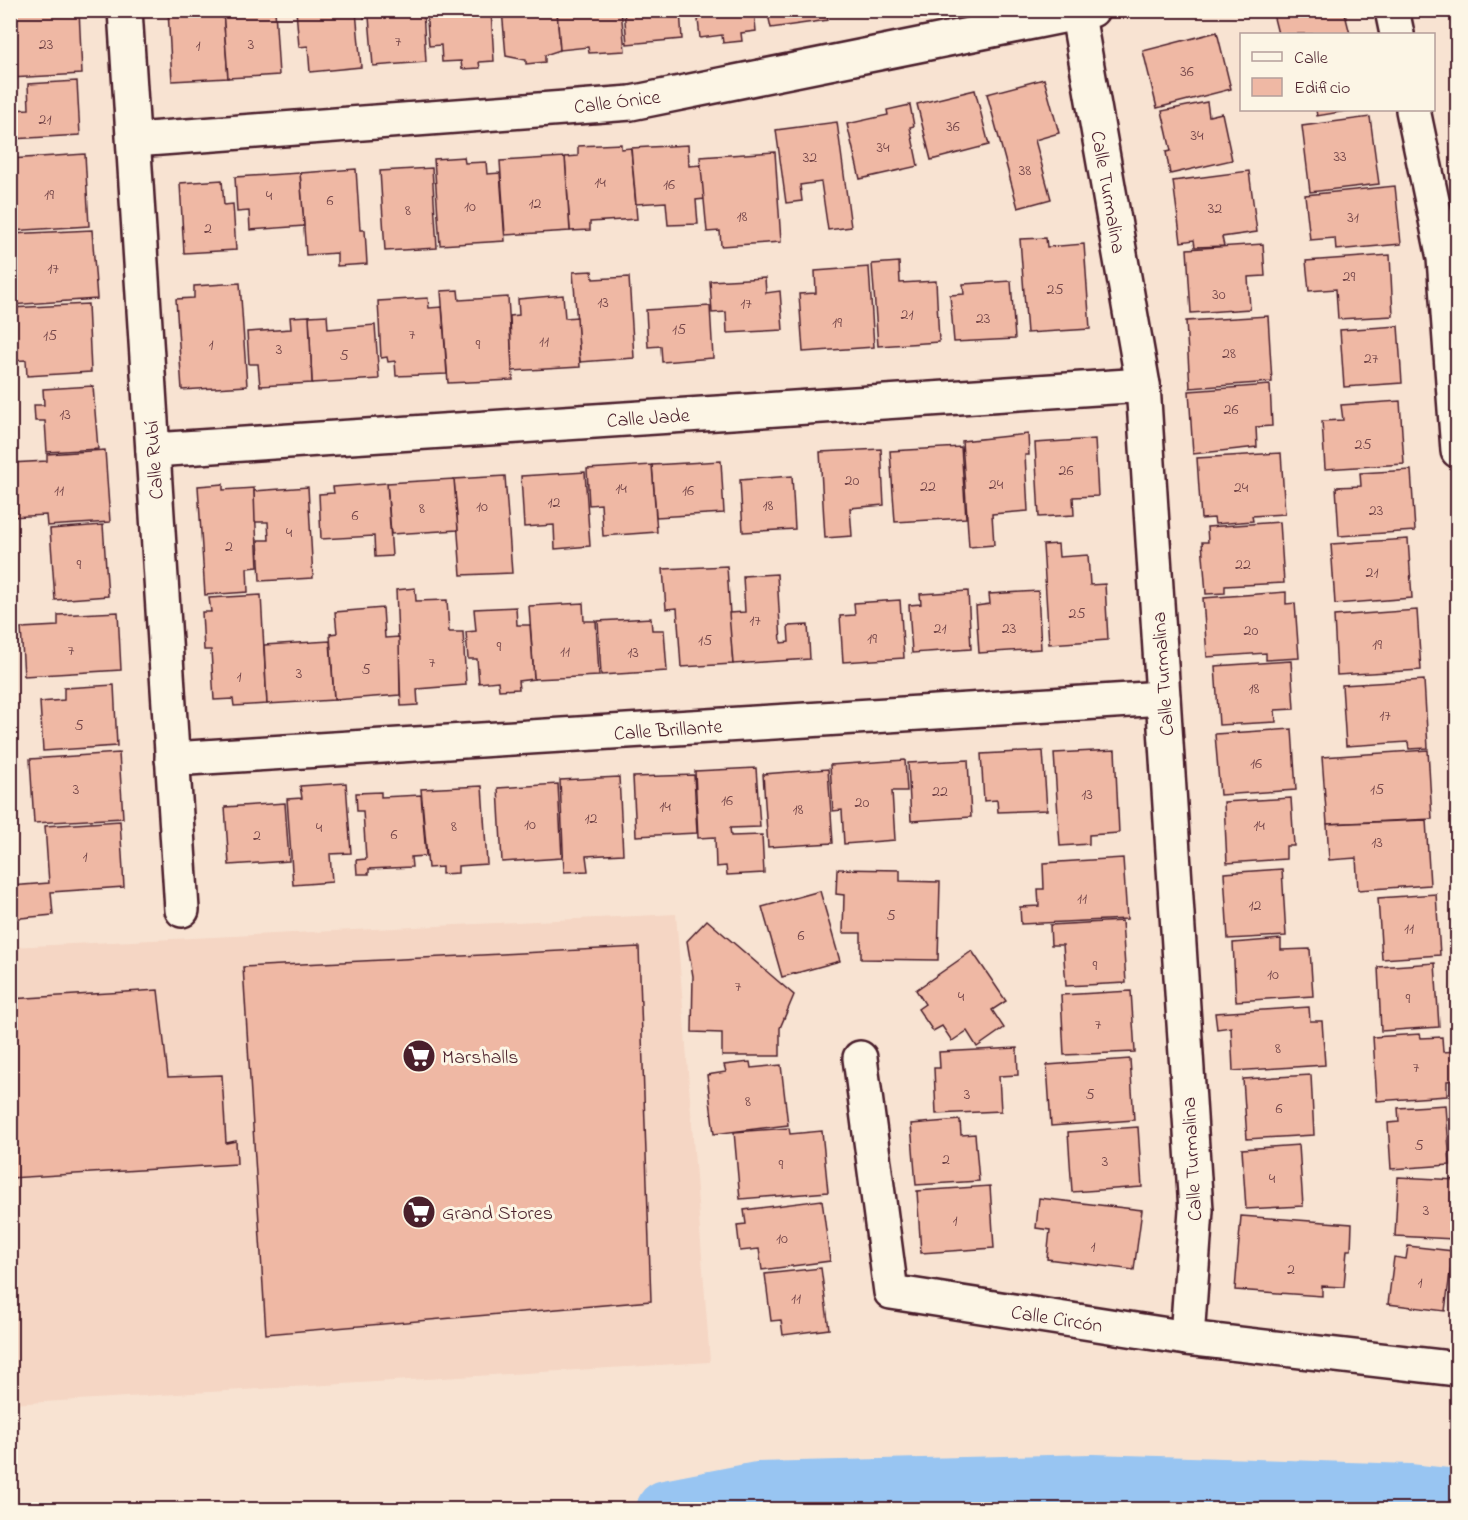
<svg xmlns="http://www.w3.org/2000/svg" width="1468" height="1520" font-family="'Indie Flower',sans-serif">
  <style>
    .built { fill: #f5d6c4 }
    .lines { fill: none; stroke-linecap: round; stroke-linejoin: round }
    .river { stroke: #98c5f2; stroke-width: 60 }
    .building { fill: #efb8a4; stroke: #4a1f2b; stroke-width: 1.5 }
    .minor-casing { stroke: #4a1f2b; stroke-width: 38 }
    .minor { stroke: #fcf5e5; stroke-width: 33 }
    .labels { text-anchor: middle; stroke-width: 6; stroke-linejoin: round; paint-order: stroke }
    .number-label { font-size: 16px; fill: #734549 }
    .street-label { font-size: 20px; fill: #4a1f2b; stroke: #fcf5e5 }
    .poi-label { font-size: 20px; fill: #4a1f2b; stroke: #fcf5e5; text-anchor: start }
  </style>
  <rect width="100%" height="100%" fill="#f8e3d2"/>
  <filter id="ink" filterUnits="userSpaceOnUse"><feTurbulence type="fractalNoise" baseFrequency=".0167" numOctaves="2"/><feDisplacementMap in="SourceGraphic" scale="12" xChannelSelector="R" yChannelSelector="G"/><feConvolveMatrix kernelMatrix="1 2 1 2 8 2 1 2 1" color-interpolation-filters="sRGB"/></filter>
  <g filter="url(#ink)">
    <path class="built" d="M676,914L710,1362L11,1404V947Z"/>
    <g class="lines">
      <path class="river" d="M666,1510L758,1492L1092,1484L1410,1494L1458,1499"/>
    </g>
    <g class="building">
      <path d="M79,10L82,74L10,78V11Z"/>
      <path d="M168,10H223L228,78L172,81Z"/>
      <path d="M223,10H275L279,75L228,78Z"/>
      <path d="M296,10L356,11L361,67L310,72L308,46L299,47Z"/>
      <path d="M363,10H423L426,62L373,66L369,17L364,18Z"/>
      <path d="M426,10H491L494,61L479,62L480,68L462,69L461,61L442,62L441,45L429,46Z"/>
      <path d="M502,10H557L560,50L545,55V62L526,64V60L506,56Z"/>
      <path d="M557,10H621L625,51L589,53L588,47L560,50Z"/>
      <path d="M624,10H680L682,39L627,44Z"/>
      <path d="M697,10H754L756,31L741,33L742,41L723,43L722,35L700,38Z"/>
      <path d="M767,10H826L828,20L771,28Z"/>
      <path d="M1272,10H1344L1350,34H1278Z"/>
      <path d="M1217,32L1231,89L1157,108L1143,51Z"/>
      <path d="M1044,79L1059,133L1035,140L1051,199L1018,208L987,94Z"/>
      <path d="M77,81L80,135L12,139L10,110L29,109L28,84Z"/>
      <path d="M975,90L989,145L931,160L917,104Z"/>
      <path d="M1207,102L1209,116L1222,113L1232,160L1170,174L1166,152L1171,151L1162,111Z"/>
      <path d="M910,105L914,126L910,127L918,166L860,179L847,124L888,115L887,110Z"/>
      <path d="M1316,110H1352L1317,116Z"/>
      <path d="M1370,117L1379,184L1310,192L1302,126Z"/>
      <path d="M837,122L851,227L828,230L821,182L800,185L802,201L786,203L776,130Z"/>
      <path d="M621,144V149L631,148L637,219L590,222V230L570,231L565,157L578,156V146Z"/>
      <path d="M688,145L689,166L701,165L705,199L696,200L698,224L668,225L666,202L636,204L631,148Z"/>
      <path d="M775,152L781,242L721,246L720,231L707,232L700,157Z"/>
      <path d="M85,154L89,226L10,231V159Z"/>
      <path d="M464,157L465,163L486,162L487,174L500,173L505,241L440,245L434,159Z"/>
      <path d="M565,157L570,231L505,235L500,161Z"/>
      <path d="M432,168L437,248L385,251L380,171Z"/>
      <path d="M356,169L360,230H365L367,264L337,266V253L306,255L300,173Z"/>
      <path d="M1249,171L1257,232L1222,237L1224,246L1195,247L1194,240L1181,242L1173,181Z"/>
      <path d="M300,173L304,226L250,230L249,211L237,212L235,177Z"/>
      <path d="M222,180L224,205L233,204L236,250L184,253L180,183Z"/>
      <path d="M1395,186L1401,244L1336,250L1335,238L1310,240L1305,195Z"/>
      <path d="M92,230L97,299L10,305V234Z"/>
      <path d="M1046,238L1047,247L1084,244L1090,329L1027,333L1020,239Z"/>
      <path d="M1263,244L1265,276L1248,277L1250,309L1191,313L1187,249Z"/>
      <path d="M1390,255L1393,316L1338,319L1336,289L1309,291L1306,261Z"/>
      <path d="M899,262L900,283L936,281L939,342L878,346L872,264Z"/>
      <path d="M869,267L874,347L803,352L799,294L816,293L815,271Z"/>
      <path d="M592,271L593,279L629,277L634,358L580,362L573,272Z"/>
      <path d="M765,278L766,293L780,291L783,330L727,333L726,312L712,313L710,281Z"/>
      <path d="M1011,281L1015,339L954,342L950,295L964,294L963,284Z"/>
      <path d="M240,283L247,386L182,390L176,299L194,298V286Z"/>
      <path d="M458,290L459,300L508,297L513,380L448,383L441,291Z"/>
      <path d="M563,295L565,318L577,317L580,367L512,371L510,316L519,315L518,299Z"/>
      <path d="M428,298L429,308L442,307L447,374L396,376L395,361L388,362L387,357L381,358L378,301Z"/>
      <path d="M88,304L91,372L27,376L26,360L10,361V308Z"/>
      <path d="M710,306L713,358L662,362L661,346L648,347L646,310Z"/>
      <path d="M327,315L328,329L375,325L379,379L312,383L309,316Z"/>
      <path d="M309,316L312,383L260,386L258,364H249L247,332L291,329L290,317Z"/>
      <path d="M1268,316L1272,382L1190,388L1186,321Z"/>
      <path d="M1398,326L1402,383L1344,387L1340,330Z"/>
      <path d="M1270,385L1272,426L1256,427L1257,447L1193,454L1189,391Z"/>
      <path d="M93,386L98,449L47,452L45,421H35L34,405H44L43,389Z"/>
      <path d="M1400,401L1404,464L1325,469L1322,421L1343,420L1341,405Z"/>
      <path d="M1028,434L1029,455H1025L1028,511L992,514L994,545L969,547L962,441Z"/>
      <path d="M1095,439L1098,496L1073,497L1074,515L1039,517L1035,443Z"/>
      <path d="M961,447L966,518L895,522L890,451Z"/>
      <path d="M881,449L884,505L850,508L852,536L825,538L820,452Z"/>
      <path d="M105,450L110,522L47,526L46,515L10,517V463L47,461V454Z"/>
      <path d="M1281,453L1285,514L1252,516L1253,521L1215,524L1214,518L1201,519L1197,458Z"/>
      <path d="M721,461L724,513L656,517L652,465Z"/>
      <path d="M652,465L657,532L603,536L601,504L589,505L587,469Z"/>
      <path d="M1411,470L1415,531L1339,536L1336,487L1361,486L1360,473Z"/>
      <path d="M585,472L590,546L555,549L554,525L524,527L521,476Z"/>
      <path d="M505,476L512,573L461,575L454,479Z"/>
      <path d="M792,476L795,529L743,532L740,480Z"/>
      <path d="M454,479L458,530L391,534L387,483Z"/>
      <path d="M387,483L392,556L375,557L374,536L321,539L319,494L334,493L333,487Z"/>
      <path d="M223,484V490L254,488L258,567L247,568L248,592L205,595L198,486Z"/>
      <path d="M308,487L313,578L260,581L258,540H269L268,522H255L254,491Z"/>
      <path d="M1280,522L1284,583L1225,586V593L1206,594L1202,542H1208L1207,527Z"/>
      <path d="M103,525L108,596L55,600L50,529Z"/>
      <path d="M1408,539L1412,598L1335,604L1331,544Z"/>
      <path d="M1058,544L1059,557L1088,555L1090,585L1105,584L1108,640L1049,644L1043,545Z"/>
      <path d="M727,566L733,664L681,667L677,608L666,609L663,569Z"/>
      <path d="M777,574L781,643L789,642L788,626L808,625L810,659L733,664L729,613L745,612L743,576Z"/>
      <path d="M415,588L416,601L447,600L449,632H463L466,685L417,689L418,705L401,706L396,590Z"/>
      <path d="M968,591L971,649L912,653L909,605L921,604L920,594Z"/>
      <path d="M1038,591L1041,649L979,653L976,606L990,604L989,594Z"/>
      <path d="M1286,592V604L1295,603L1299,658L1266,660V653L1207,657L1203,598Z"/>
      <path d="M261,595L267,704L234,706L233,699L214,700L211,650H204L202,612H211L209,598Z"/>
      <path d="M900,600L904,658L843,662L840,616L855,615L854,603Z"/>
      <path d="M583,603L584,621H596L599,676L534,679L529,606Z"/>
      <path d="M516,607L517,625H530L534,679L518,681L519,689L499,690L498,681L479,683L477,659H468L466,632L476,631L474,609Z"/>
      <path d="M383,608L385,638L399,637L400,695L334,700L330,634L337,633L335,612Z"/>
      <path d="M1417,610L1421,670L1337,675L1334,616Z"/>
      <path d="M118,612L121,670L24,676L21,628L58,626V615Z"/>
      <path d="M651,618L652,630H664L667,671L601,675L598,621Z"/>
      <path d="M330,641L334,700L267,704L264,645Z"/>
      <path d="M1291,661L1294,709L1275,710L1276,722L1219,725L1215,666Z"/>
      <path d="M1424,680L1428,748L1409,749L1408,742L1346,746L1342,685Z"/>
      <path d="M114,685L117,746L43,751L40,702L64,700V688Z"/>
      <path d="M1292,729L1296,790L1220,795L1215,734Z"/>
      <path d="M1115,750L1119,833L1089,835V844L1060,846L1054,753Z"/>
      <path d="M1428,750L1432,819L1327,824L1322,757Z"/>
      <path d="M1043,751L1047,810L998,812L997,800L984,801L981,754Z"/>
      <path d="M119,753L123,818L34,823L30,759Z"/>
      <path d="M905,760L907,791H892L895,840L844,844L842,810L833,811L830,765Z"/>
      <path d="M968,760L971,817L911,821L908,763Z"/>
      <path d="M756,768L760,827L730,828L731,836L762,835L764,873L727,875L726,866L716,867L715,837L698,838L695,771Z"/>
      <path d="M828,769L833,843L768,847L763,774Z"/>
      <path d="M694,775L697,833L636,836L633,777Z"/>
      <path d="M619,777L623,854L586,856L588,871L564,872L560,780Z"/>
      <path d="M346,783L351,853L330,854L332,882L293,885L287,799L302,798L300,786Z"/>
      <path d="M558,784L562,858L502,862L498,788Z"/>
      <path d="M482,786L487,864L458,866V873L442,874V867L428,868L421,789Z"/>
      <path d="M381,792V797L421,795L426,856L411,857L412,867L369,869V874H357L356,860L366,859L363,811H357L356,793Z"/>
      <path d="M1291,798L1294,846H1286V859L1227,863L1224,802Z"/>
      <path d="M285,803L289,861L229,865L225,807Z"/>
      <path d="M1426,820L1430,885L1358,890L1356,858L1329,860L1327,824Z"/>
      <path d="M120,821L124,887L51,892L53,915L10,919V886L49,883L45,826Z"/>
      <path d="M1123,858L1127,919L1021,924L1020,907L1039,906L1038,889H1044L1043,863Z"/>
      <path d="M837,869L900,870V881L940,882L938,960L861,959V933H843L844,895L836,894Z"/>
      <path d="M1282,869L1286,936L1228,939L1224,873Z"/>
      <path d="M820,891L840,961L782,977L762,907Z"/>
      <path d="M1436,894L1440,955L1382,959L1378,898Z"/>
      <path d="M707,920L794,995L780,1028V1056H722V1033L692,1032L693,976L687,941Z"/>
      <path d="M1122,921L1126,983L1066,986L1063,945H1051L1050,925Z"/>
      <path d="M1281,939V950L1310,949L1313,996L1236,1001L1233,943Z"/>
      <path d="M639,947L651,1301L266,1334L243,967Z"/>
      <path d="M972,951L1006,1001L992,1010L1004,1028L977,1047L967,1031L952,1041L942,1026L933,1031L918,1009L925,1004L916,990Z"/>
      <path d="M1435,963L1439,1027L1381,1031L1378,967Z"/>
      <path d="M158,990L168,1077L222,1075L226,1143L236,1141L237,1164L10,1178V999Z"/>
      <path d="M1131,991L1135,1052L1064,1055L1061,995Z"/>
      <path d="M1309,1007L1310,1021H1322L1325,1065L1233,1071L1231,1027L1217,1029L1215,1013Z"/>
      <path d="M1420,1034L1421,1038L1442,1037L1443,1052L1458,1051V1080L1447,1081V1096L1377,1101L1373,1037Z"/>
      <path d="M1017,1048L1018,1075L999,1076L1001,1111L936,1114L934,1068H940L939,1052Z"/>
      <path d="M1130,1059L1134,1120L1051,1126L1047,1065Z"/>
      <path d="M750,1062L751,1068L781,1065L788,1125L714,1134L707,1075L726,1072L724,1065Z"/>
      <path d="M1311,1075L1314,1135L1247,1139L1243,1079Z"/>
      <path d="M1446,1105L1450,1165L1391,1169L1388,1123L1399,1122L1398,1108Z"/>
      <path d="M960,1120L961,1135L975,1134L979,1181L916,1185L911,1124Z"/>
      <path d="M1138,1127L1142,1187L1072,1192L1068,1132Z"/>
      <path d="M789,1128L790,1134L822,1131L828,1192L740,1199L734,1132Z"/>
      <path d="M1299,1145L1303,1206L1246,1209L1242,1149Z"/>
      <path d="M1398,1177L1458,1180L1454,1239L1395,1236Z"/>
      <path d="M990,1186L994,1248L921,1253L917,1191Z"/>
      <path d="M1039,1198L1142,1210L1134,1270L1047,1259L1050,1230L1036,1228Z"/>
      <path d="M822,1200L830,1261L762,1270L759,1249L740,1251L737,1225L746,1224L744,1210Z"/>
      <path d="M1241,1216L1352,1224L1351,1250H1347L1344,1287L1322,1286V1296L1235,1290Z"/>
      <path d="M1408,1246L1453,1251L1445,1311L1388,1304L1394,1257L1406,1259Z"/>
      <path d="M821,1268L829,1329L783,1335L781,1320L771,1321L765,1274Z"/>
    </g>
    <g class="lines">
      <g class="minor-casing">
        <g id="minor">
          <path d="M125,10L182,910"/>
          <path d="M1392,10L1397,34"/>
          <path d="M1078,15L1143,385L1196,1210L1187,1338"/>
          <path d="M1413,110L1444,258L1458,451"/>
          <path d="M134,140L631,103L1092,10"/>
          <path d="M153,450L1143,385"/>
          <path d="M172,759L1163,698"/>
          <path d="M860,1058L891,1292L1187,1338L1458,1369"/>
        </g>
      </g>
      <use href="#minor" class="minor"/>
    </g>
  </g>
  <defs>
    <g id="supermarket-disc" transform="scale(1.725)"><circle r="9.5" fill="#4a1f2b" stroke="#fcf5e5"/><path d="M-6-5.5h2.5l.6 2H6L4.5 2H-2.5L-4.4-4H-6ZM-1.5 3.2a1.3 1.3 0 1 0 .1 0ZM3 3.2a1.3 1.3 0 1 0 .1 0Z" fill="#fff"/></g>
  </defs>
  <g fill-rule="evenodd">
    <use href="#supermarket-disc" x="419" y="1056"/>
    <use href="#supermarket-disc" x="419" y="1212"/>
  </g>
  <g class="labels">
    <g class="number-label">
      <text x="398" y="46">7</text>
      <text x="46" y="49">23</text>
      <text x="251" y="49">3</text>
      <text x="198" y="50">1</text>
      <text x="1187" y="76">36</text>
      <text x="45" y="124">21</text>
      <text x="953" y="131">36</text>
      <text x="1197" y="140">34</text>
      <text x="883" y="152">34</text>
      <text x="1340" y="161">33</text>
      <text x="810" y="162">32</text>
      <text x="1025" y="175">38</text>
      <text x="600" y="187">14</text>
      <text x="669" y="189">16</text>
      <text x="49" y="199">19</text>
      <text x="269" y="200">4</text>
      <text x="330" y="205">6</text>
      <text x="535" y="208">12</text>
      <text x="470" y="211">10</text>
      <text x="1215" y="213">32</text>
      <text x="408" y="215">8</text>
      <text x="742" y="221">18</text>
      <text x="1353" y="222">31</text>
      <text x="208" y="233">2</text>
      <text x="53" y="273">17</text>
      <text x="1349" y="281">29</text>
      <text x="1055" y="294">25</text>
      <text x="1219" y="299">30</text>
      <text x="603" y="307">13</text>
      <text x="746" y="308">17</text>
      <text x="907" y="319">21</text>
      <text x="983" y="323">23</text>
      <text x="837" y="327">19</text>
      <text x="679" y="334">15</text>
      <text x="412" y="339">7</text>
      <text x="50" y="340">15</text>
      <text x="544" y="346">11</text>
      <text x="211" y="349">1</text>
      <text x="478" y="349">9</text>
      <text x="279" y="354">3</text>
      <text x="1229" y="358">28</text>
      <text x="344" y="360">5</text>
      <text x="1371" y="363">27</text>
      <text x="1231" y="414">26</text>
      <text x="65" y="419">13</text>
      <text x="1363" y="449">25</text>
      <text x="1066" y="475">26</text>
      <text x="852" y="485">20</text>
      <text x="996" y="489">24</text>
      <text x="928" y="491">22</text>
      <text x="1241" y="492">24</text>
      <text x="621" y="493">14</text>
      <text x="59" y="495">11</text>
      <text x="688" y="495">16</text>
      <text x="554" y="507">12</text>
      <text x="768" y="510">18</text>
      <text x="482" y="511">10</text>
      <text x="422" y="513">8</text>
      <text x="1376" y="515">23</text>
      <text x="355" y="520">6</text>
      <text x="289" y="537">4</text>
      <text x="229" y="551">2</text>
      <text x="79" y="569">9</text>
      <text x="1243" y="569">22</text>
      <text x="1372" y="577">21</text>
      <text x="1077" y="618">25</text>
      <text x="755" y="625">17</text>
      <text x="940" y="633">21</text>
      <text x="1009" y="633">23</text>
      <text x="1251" y="635">20</text>
      <text x="872" y="643">19</text>
      <text x="705" y="645">15</text>
      <text x="1377" y="649">19</text>
      <text x="499" y="651">9</text>
      <text x="71" y="655">7</text>
      <text x="565" y="656">11</text>
      <text x="633" y="657">13</text>
      <text x="432" y="667">7</text>
      <text x="366" y="674">5</text>
      <text x="299" y="678">3</text>
      <text x="239" y="681">1</text>
      <text x="1254" y="693">18</text>
      <text x="1385" y="720">17</text>
      <text x="79" y="730">5</text>
      <text x="1256" y="768">16</text>
      <text x="76" y="794">3</text>
      <text x="1377" y="794">15</text>
      <text x="940" y="796">22</text>
      <text x="1087" y="799">13</text>
      <text x="727" y="805">16</text>
      <text x="862" y="807">20</text>
      <text x="665" y="811">14</text>
      <text x="798" y="814">18</text>
      <text x="591" y="823">12</text>
      <text x="530" y="829">10</text>
      <text x="1259" y="830">14</text>
      <text x="454" y="831">8</text>
      <text x="319" y="832">4</text>
      <text x="394" y="839">6</text>
      <text x="257" y="840">2</text>
      <text x="1377" y="847">13</text>
      <text x="85" y="861">1</text>
      <text x="1082" y="903">11</text>
      <text x="1255" y="910">12</text>
      <text x="891" y="920">5</text>
      <text x="1409" y="933">11</text>
      <text x="801" y="940">6</text>
      <text x="1095" y="970">9</text>
      <text x="1273" y="979">10</text>
      <text x="738" y="991">7</text>
      <text x="961" y="1001">4</text>
      <text x="1408" y="1003">9</text>
      <text x="1098" y="1029">7</text>
      <text x="1278" y="1053">8</text>
      <text x="1416" y="1072">7</text>
      <text x="967" y="1099">3</text>
      <text x="1090" y="1099">5</text>
      <text x="748" y="1106">8</text>
      <text x="1279" y="1113">6</text>
      <text x="1419" y="1150">5</text>
      <text x="946" y="1164">2</text>
      <text x="1105" y="1166">3</text>
      <text x="781" y="1169">9</text>
      <text x="1272" y="1183">4</text>
      <text x="1426" y="1215">3</text>
      <text x="955" y="1225">1</text>
      <text x="782" y="1243">10</text>
      <text x="1093" y="1251">1</text>
      <text x="1291" y="1274">2</text>
      <text x="1420" y="1287">1</text>
      <text x="796" y="1303">11</text>
    </g>
    <g class="street-label">
      <text transform="translate(617 101) rotate(-7)" y="7">Calle Ónice</text>
      <text transform="translate(1109 192) rotate(80)" y="7">Calle Turmalina</text>
      <text transform="translate(648 417) rotate(-4)" y="7">Calle Jade</text>
      <text transform="translate(153 460) rotate(-94)" y="7">Calle Rubí</text>
      <text transform="translate(1162 674) rotate(-94)" y="7">Calle Turmalina</text>
      <text transform="translate(668 729) rotate(-4)" y="7">Calle Brillante</text>
      <text transform="translate(1191 1159) rotate(-93)" y="7">Calle Turmalina</text>
      <text transform="translate(1057 1318) rotate(9)" y="7">Calle Circón</text>
    </g>
    <g class="poi-label">
      <text x="442" y="1063">Marshalls</text>
      <text x="442" y="1219">Grand Stores</text>
    </g>
  </g>
  <rect width="1468" height="1520" fill="none" stroke="#fcf5e5" stroke-width="36"/>
  <rect x="18" y="18" width="1432" height="1484" fill="none" stroke="#4a1f2b" stroke-width="2" filter="url(#ink)"/>
  <rect x="1240" y="33" width="195" height="78" fill="#fcf5e5" stroke="#b59f9b" stroke-width="1.5"/>
  <rect x="1252" y="52" width="30" height="9" fill="#fcf5e5" stroke="#b59f9b" stroke-width="1.5"/>
  <text x="1294" y="63" font-size="18" fill="#4a1f2b">Calle</text>
  <rect x="1252" y="78" width="30" height="18" fill="#efb8a4" stroke="#b59f9b" stroke-width="1.5"/>
  <text x="1294" y="93" font-size="18" fill="#4a1f2b">Edificio</text>
</svg>
